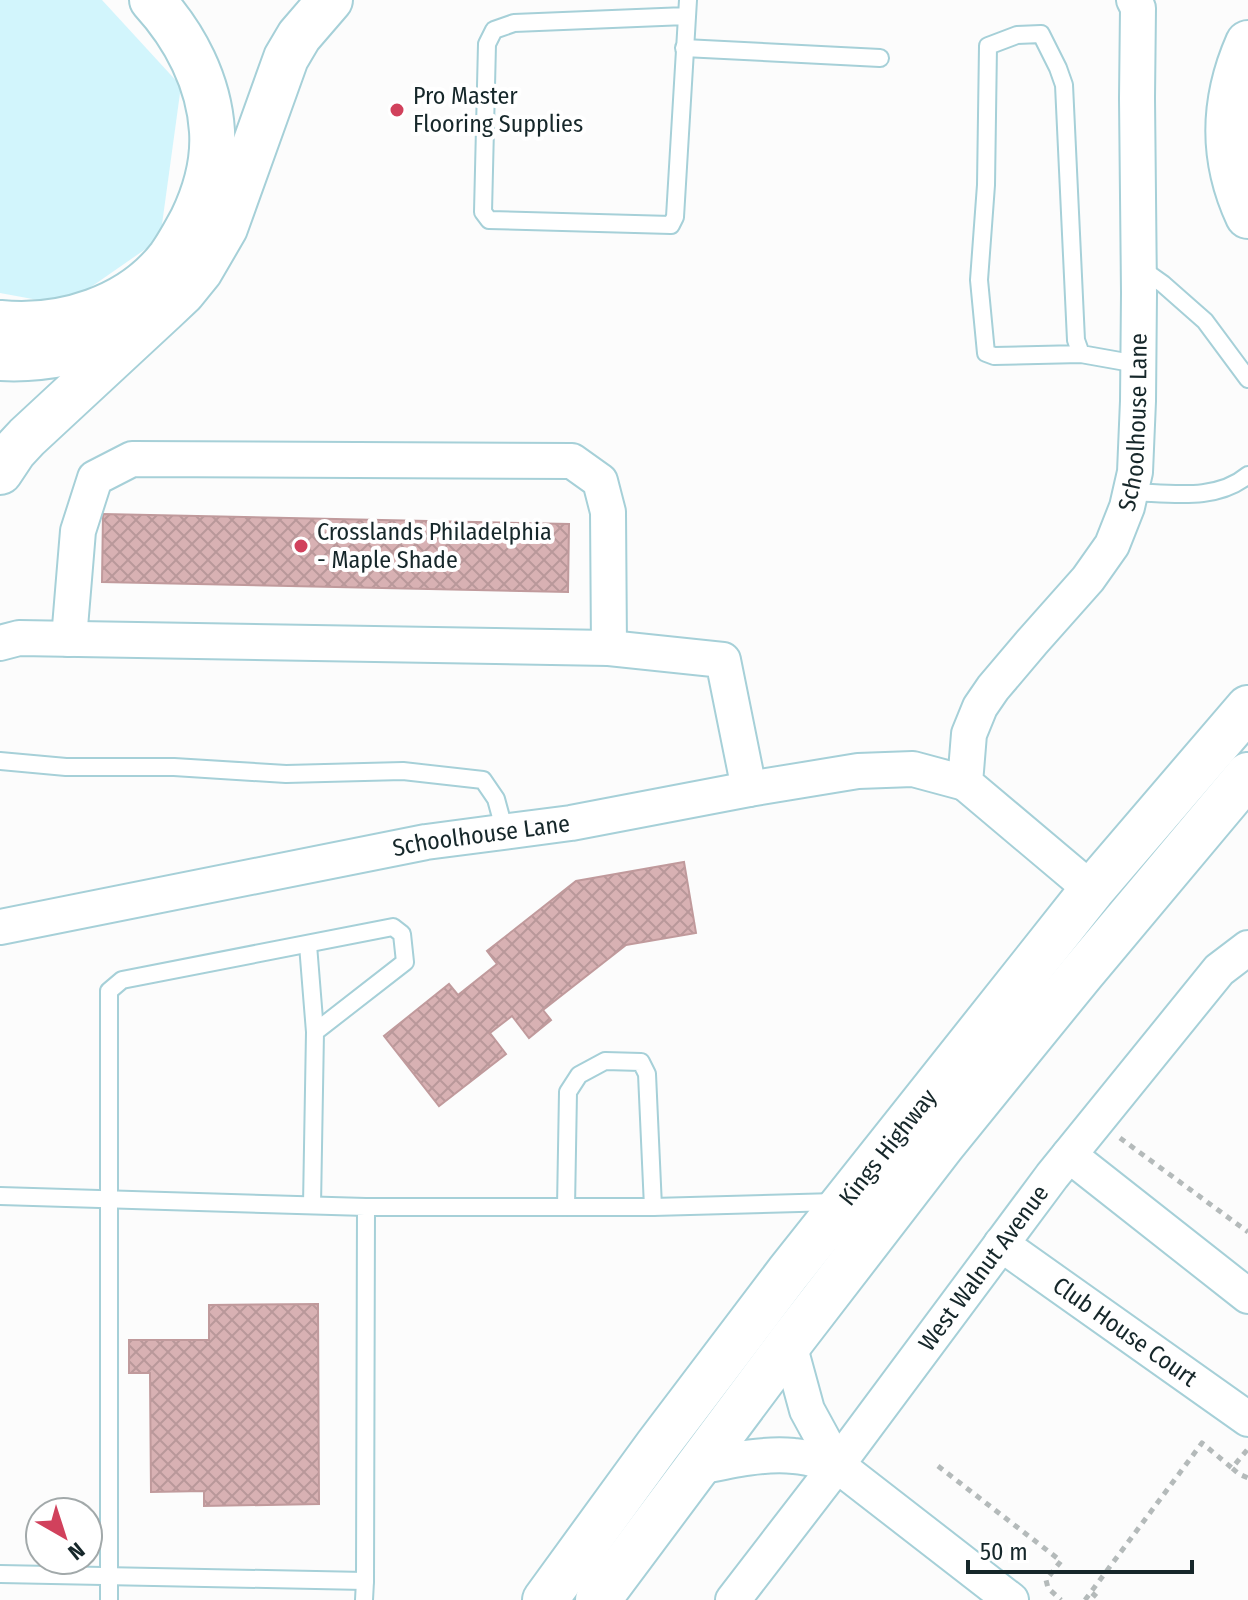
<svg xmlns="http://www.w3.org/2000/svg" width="1248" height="1600" font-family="'Fira Sans Condensed',sans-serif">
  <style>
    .green { fill: #d2f5fc }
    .building { fill: url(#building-cross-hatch); stroke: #c09a9c; stroke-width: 2 }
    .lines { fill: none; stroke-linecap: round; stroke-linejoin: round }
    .service-casing { stroke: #a6d0d8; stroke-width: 20 }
    .minor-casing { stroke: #a6d0d8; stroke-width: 38 }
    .secondary-casing { stroke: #a6d0d8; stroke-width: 48 }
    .trunk-casing { stroke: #a6d0d8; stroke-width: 48 }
    .path { stroke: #b4baba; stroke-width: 5; stroke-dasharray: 6 6; stroke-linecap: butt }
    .service { stroke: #fff; stroke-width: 16 }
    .minor { stroke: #fff; stroke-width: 34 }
    .secondary { stroke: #fff; stroke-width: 44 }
    .trunk { stroke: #fff; stroke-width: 44 }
    .poi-dot { fill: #d1415c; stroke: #fff; stroke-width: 3 }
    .labels { text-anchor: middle; stroke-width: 8; stroke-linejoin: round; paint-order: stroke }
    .poi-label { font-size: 24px; fill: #16272a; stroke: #fff; text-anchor: start }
    .street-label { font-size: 24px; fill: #16272a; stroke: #fff }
  </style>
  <defs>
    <pattern id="building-cross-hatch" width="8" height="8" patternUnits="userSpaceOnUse" patternTransform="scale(2)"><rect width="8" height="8" fill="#d8b1b3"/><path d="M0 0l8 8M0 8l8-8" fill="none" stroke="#b9989a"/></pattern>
  </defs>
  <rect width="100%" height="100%" fill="#fcfcfc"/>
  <path class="green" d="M0,0H102L181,86L160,239L65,305L0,293Z"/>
  <g class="building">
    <path d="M103,514L569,524L568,592L102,582Z"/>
    <path d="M684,862L696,933L626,945L543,1010L551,1020L529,1038L512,1016L490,1033L506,1054L439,1106L384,1036L449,984L458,995L497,964L487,951L576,881Z"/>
    <path d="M318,1304L319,1504L204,1506V1491L151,1492L150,1373H129V1340H209V1305Z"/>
  </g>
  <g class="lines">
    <g class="service-casing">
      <g id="service">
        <path d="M686,16L514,23L494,30L487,44L483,212L489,220L671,225L675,217L688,0"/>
        <path d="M684,48L880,58"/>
        <path d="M1139,267L1163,284L1205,321L1248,379"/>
        <path d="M1081,354L994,356L986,353L979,280L986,185L988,46L1017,35L1041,34L1058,68L1064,85L1076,340L1081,354L1137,364"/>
        <path d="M1130,492C1170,493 1216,502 1248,475"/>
        <path d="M0,761L66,767H174L286,774L403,771L483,780L496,799L505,832"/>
        <path d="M308,945L315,1032"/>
        <path d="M0,1196L366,1207L365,1581L0,1574"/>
        <path d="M366,1207H653L836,1202"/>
        <path d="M566,1207L568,1092L579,1075L605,1061L641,1062L647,1074L653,1207"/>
        <path d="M109,1600V991L122,980L393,927L402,934L405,962L315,1032L312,1205"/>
        <path d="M364,1600L365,1581"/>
      </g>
    </g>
    <g class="minor-casing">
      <g id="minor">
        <path d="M69,639L78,531L95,478L132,459L572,461L600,481L608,512L609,648"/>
        <path d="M0,643L19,638L609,648L723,660L749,789"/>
        <path id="s1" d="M1092,890L965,783L969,734L980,707L993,688L1032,642L1088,579L1112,545L1127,507L1135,472L1138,401L1139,293L1137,98L1138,8L1134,0"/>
        <path id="s2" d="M0,927L426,842L571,823L749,789L858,771L913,769L965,783"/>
        <path d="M1069,1155L1248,1296"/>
        <path id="s3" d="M1001,1244L1248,1419"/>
        <path d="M789,1344L807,1410L837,1465L1011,1600"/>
        <path d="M695,1468C728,1461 761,1453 794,1456C809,1457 823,1462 837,1465"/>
        <path id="s4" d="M733,1600L837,1465L1052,1176L1219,970L1248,948"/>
      </g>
    </g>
    <g class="secondary-casing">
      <g id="secondary">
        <path id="s5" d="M545,1600L657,1446L788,1273L1092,890L1248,708"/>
        <path d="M598,1600L789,1344L943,1144L1082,973L1248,775"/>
      </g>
    </g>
    <g class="trunk-casing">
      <g id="trunk">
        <path d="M1248,43C1222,102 1221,158 1248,216"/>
        <path d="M0,323C62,329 131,308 170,257C178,246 185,233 192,220C205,193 214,162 212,131C209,82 185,36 152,0"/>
        <path d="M0,358C45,361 88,350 130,334"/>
        <path d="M0,472L14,451L27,437L165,309L183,292L200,271L225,228L286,58L299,36L330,0"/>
      </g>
    </g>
    <g class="path">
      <path d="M1120,1138L1248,1232"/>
      <path d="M1247,1450L1232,1468L1239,1474L1248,1478"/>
      <path d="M938,1466L1061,1561L1046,1580L1048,1588L1061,1600"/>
      <path d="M1092,1593L1100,1600"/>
      <path d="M1085,1600L1202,1443L1232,1468"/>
    </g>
    <use href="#service" class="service"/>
    <use href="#minor" class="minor"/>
    <use href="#secondary" class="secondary"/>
    <use href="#trunk" class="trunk"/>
  </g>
  <g class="poi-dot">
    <circle cx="397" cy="110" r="8"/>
    <circle cx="301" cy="546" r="8"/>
  </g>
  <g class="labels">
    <g class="poi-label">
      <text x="413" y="104">Pro Master<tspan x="413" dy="28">Flooring Supplies</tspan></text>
      <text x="317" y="540">Crosslands Philadelphia<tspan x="317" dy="28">- Maple Shade</tspan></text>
    </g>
    <g class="street-label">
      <text dy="8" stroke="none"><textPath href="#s1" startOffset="580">Schoolhouse Lane</textPath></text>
      <text dy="8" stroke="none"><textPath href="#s2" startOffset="490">Schoolhouse Lane</textPath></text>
      <text dy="8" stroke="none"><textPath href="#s5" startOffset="568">Kings Highway</textPath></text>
      <text dy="8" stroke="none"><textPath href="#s4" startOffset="416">West Walnut Avenue</textPath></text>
      <text dy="8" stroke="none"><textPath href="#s3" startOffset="152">Club House Court</textPath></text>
    </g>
  </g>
  <g transform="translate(64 1536) rotate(141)"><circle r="38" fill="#ffffff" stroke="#a2a9aa" stroke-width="2"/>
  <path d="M0-6L14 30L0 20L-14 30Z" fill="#d1415c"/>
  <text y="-12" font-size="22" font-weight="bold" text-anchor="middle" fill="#16272a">N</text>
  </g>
  <path d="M968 1560v12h224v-12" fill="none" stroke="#16272a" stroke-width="4"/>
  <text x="980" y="1560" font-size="24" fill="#16272a" stroke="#ffffff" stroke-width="6" paint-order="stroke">50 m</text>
</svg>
